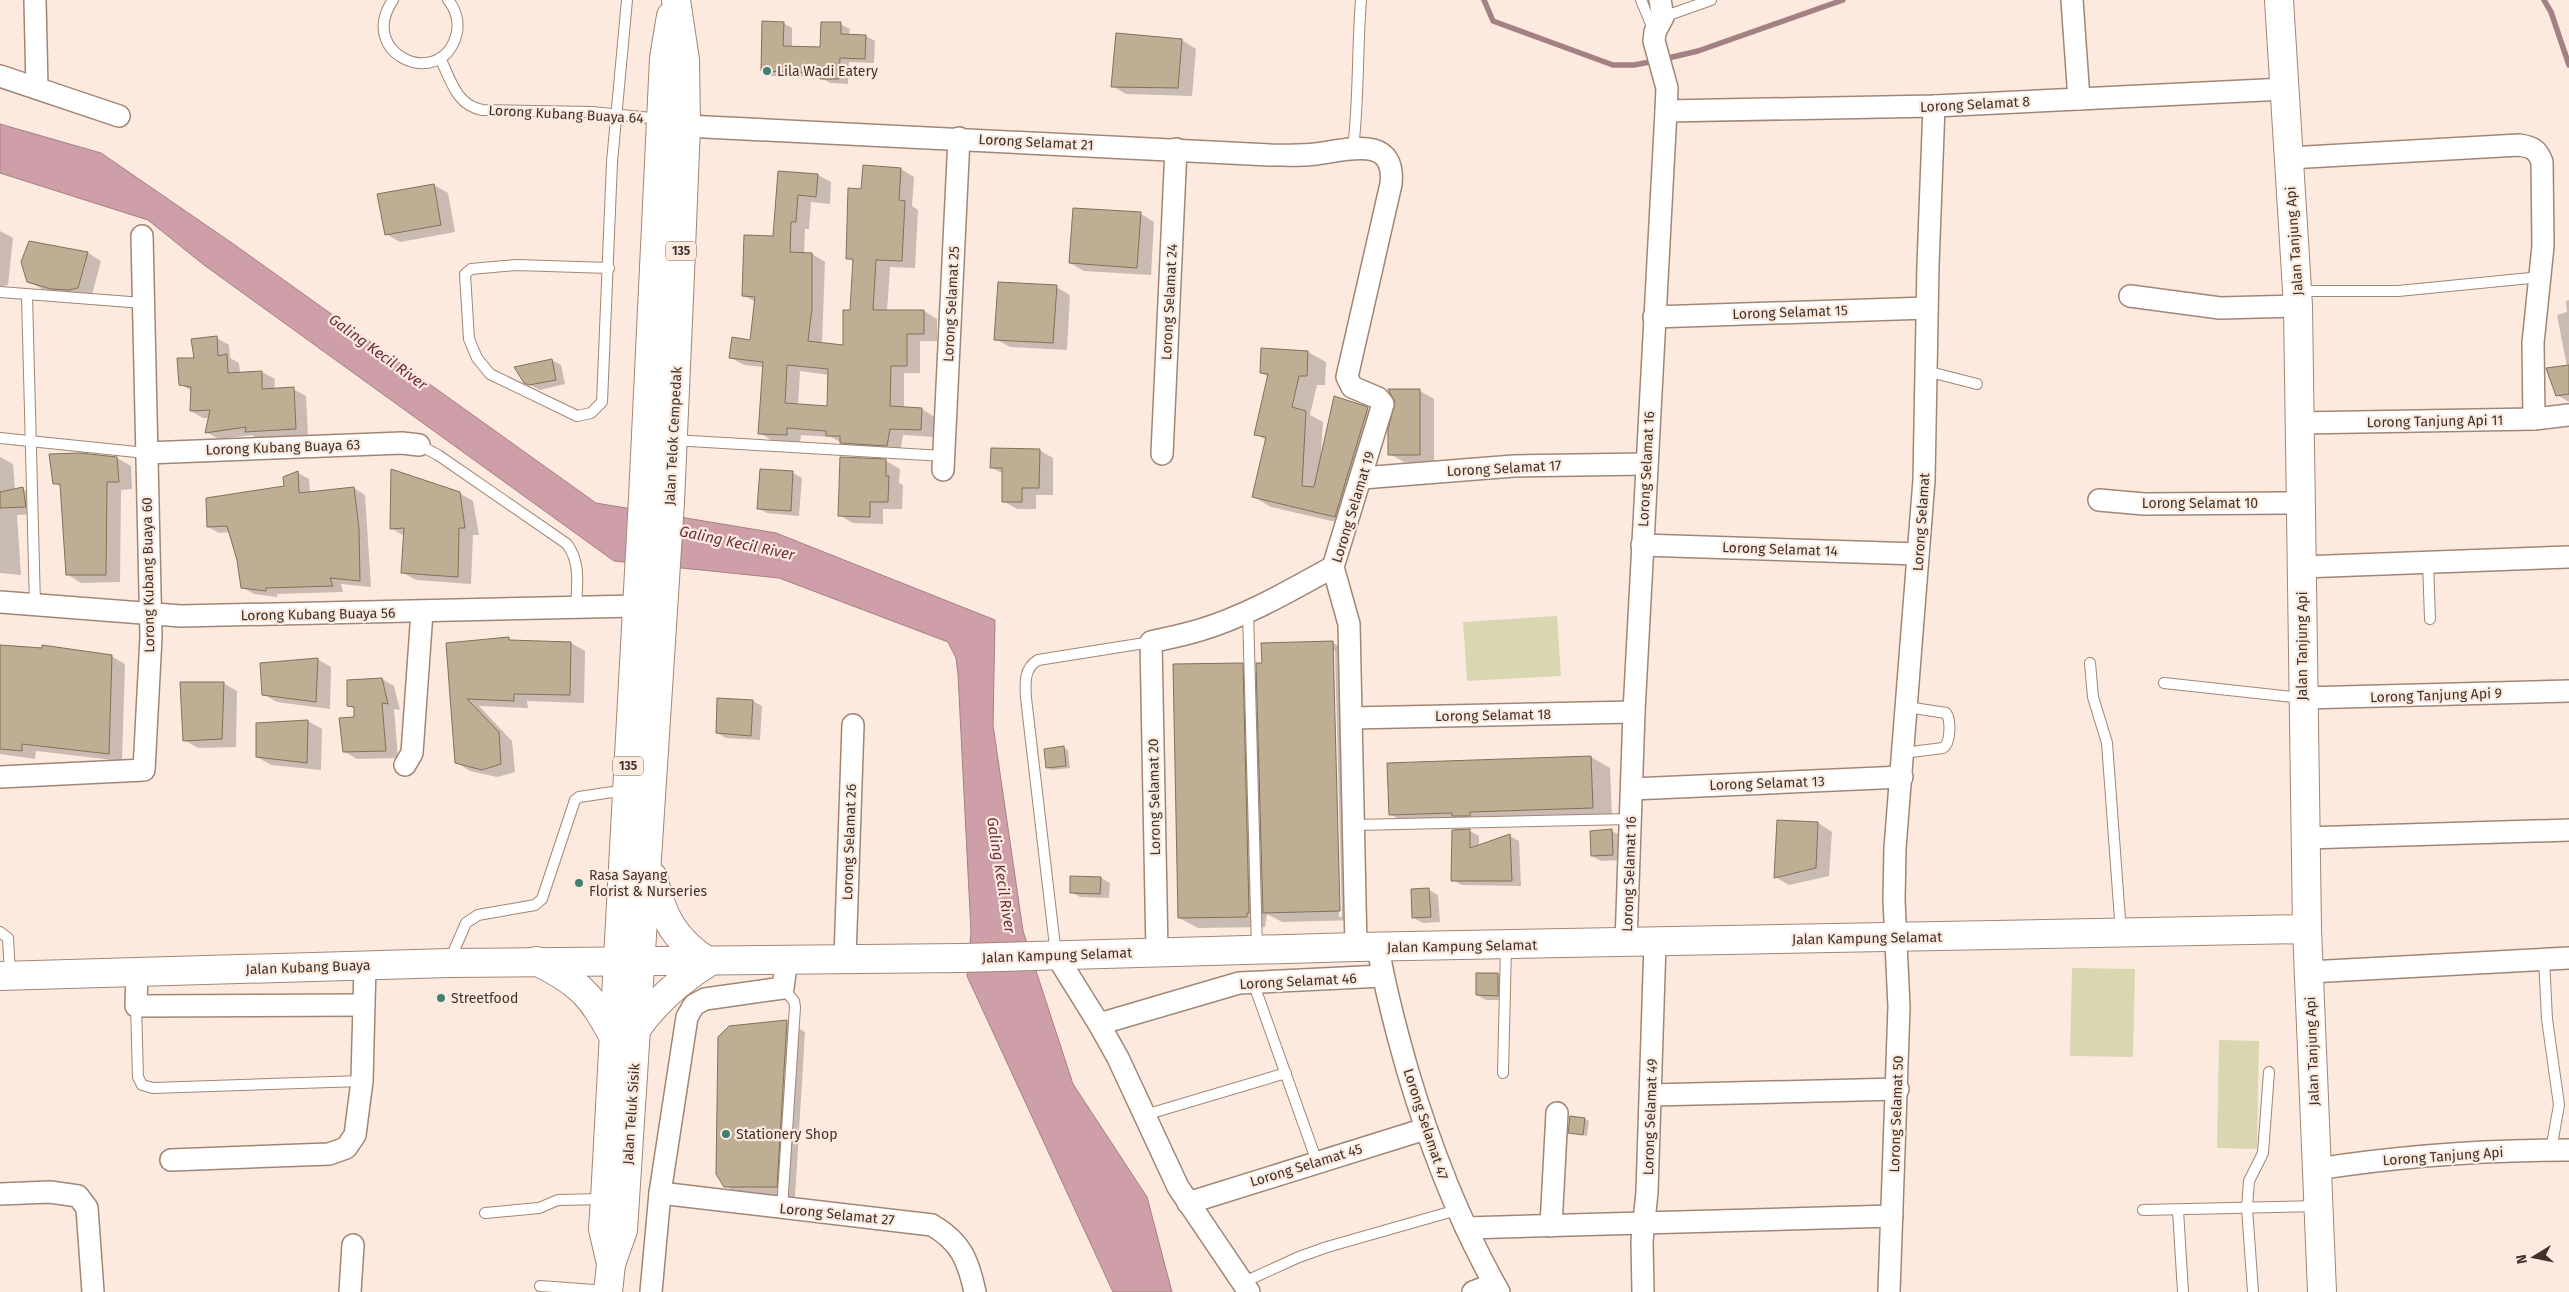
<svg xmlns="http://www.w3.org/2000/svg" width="2569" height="1292" font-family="'Fira Sans',sans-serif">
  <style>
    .green { fill: #d9d6b2 }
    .water { fill: #cf9fa9; stroke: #a47f83 }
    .shadow { fill: #0003; fill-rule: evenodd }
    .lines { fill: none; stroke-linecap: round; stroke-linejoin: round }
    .stream { stroke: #a47f83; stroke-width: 5.5 }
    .building { fill: #beae94; stroke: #817159; fill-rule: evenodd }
    .lane-casing { stroke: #a18675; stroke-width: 12 }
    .street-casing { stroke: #a18675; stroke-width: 24 }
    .secondary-casing { stroke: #a18675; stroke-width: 30 }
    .primary-casing { stroke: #a18675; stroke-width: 30 }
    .lane { stroke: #fff; stroke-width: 10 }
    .street { stroke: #fff; stroke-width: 21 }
    .secondary { stroke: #fff; stroke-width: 28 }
    .primary { stroke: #fff; stroke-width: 28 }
    .poi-dot { fill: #3e8172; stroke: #fceadf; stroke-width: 2 }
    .labels { text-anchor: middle; stroke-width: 4.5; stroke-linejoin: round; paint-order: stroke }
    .shield { fill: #fceadf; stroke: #776a61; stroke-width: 1 }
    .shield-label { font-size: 12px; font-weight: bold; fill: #3e332b }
    .poi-label { font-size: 14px; fill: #3e332b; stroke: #fceadf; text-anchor: start }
    .street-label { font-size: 14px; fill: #3e332b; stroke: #fceadf }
    .water-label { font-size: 15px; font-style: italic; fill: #6a2e3e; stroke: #fceadf }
  </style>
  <rect width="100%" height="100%" fill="#fceadf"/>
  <g class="green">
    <path d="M1557,616L1561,676L1467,681L1463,622Z"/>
    <path d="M2072,968L2135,969L2133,1057L2070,1056Z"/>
    <path d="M2219,1040L2259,1041L2257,1149L2217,1148Z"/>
  </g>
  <path class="water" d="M0,124L101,153L232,243L596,503L776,533L995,620L993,725L1023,931L1073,1084L1147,1197L1172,1292H1113L967,976L971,932L958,674L956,658L948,642L779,578L614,561L204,265L148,220L0,173Z"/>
  <g class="shadow">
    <path d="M783,23L792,28V47L822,48L840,24L850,29L849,36H866L875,41L874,63L849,62L848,84L830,83L821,77L771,76L762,70Z"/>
    <path d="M1182,40L1196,49L1192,96L1126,94L1112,86Z"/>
    <path d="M901,169L914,177L912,206L918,210L915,268L890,267L887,311H924L937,319V341H920V373H904V408L922,409L935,417L934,437L903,435L900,453L855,450L831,437L801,435L800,442L773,441L760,433L763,367L744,365L731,358L751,341L755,302L743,295L775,237L779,172L818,175L831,182L830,204L811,202L809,229H805L804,254H812L825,262L822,344L844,346L852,311L854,262L847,258L863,190ZM800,371L829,375L828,407L798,406Z"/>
    <path d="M434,185L448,193L455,232L400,242L386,234Z"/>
    <path d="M1141,214L1154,222L1151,275L1084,271L1070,263Z"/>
    <path d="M0,231L13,238L8,285L0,287Z"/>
    <path d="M29,242L88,253L101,261L92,295L66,296L42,289L28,281Z"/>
    <path d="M1056,287L1070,295L1067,350L1010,347L996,339Z"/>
    <path d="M2569,300V402L2557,395L2567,367L2557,315L2567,312L2566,301Z"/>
    <path d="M217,338L229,345L230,358L239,363L240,373L262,372L275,379L274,390L293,389L306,396L308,436L259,439L252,435L219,439L206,432L209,418H203L191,411L192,391L180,384L196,360Z"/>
    <path d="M1262,349L1308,352L1326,362L1325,385H1317L1310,415L1323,422L1321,453L1367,408L1385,418L1353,526L1271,507L1254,497L1266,440L1256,434L1269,377L1261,373Z"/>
    <path d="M552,360L561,365L565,384L540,390L524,382L516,367Z"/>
    <path d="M1390,391H1420L1434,399V462H1404L1390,454L1397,402Z"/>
    <path d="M1039,450L1053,458V495H1036V509H1017L1003,501L1004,474L992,468Z"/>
    <path d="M0,457L13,464L15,490L23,489L36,496L38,514L17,515L21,575L0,573Z"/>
    <path d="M117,458L131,466L132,489L121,490L120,582L81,583L67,574L62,487L54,483Z"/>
    <path d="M886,461L900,469L899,483L903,485L902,509H883V524L853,523L839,515Z"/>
    <path d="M761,470L793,473L802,478L799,516L767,513L758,508Z"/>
    <path d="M298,473L309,479L310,493L354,488L365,495L371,587L341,584L343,592L277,594V597L254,594L242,587L239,560L230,532L219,533L208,527L285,487Z"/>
    <path d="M459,493L473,501L479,535H473L471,584L416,580L402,572L404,536L391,528Z"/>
    <path d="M508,638L514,642L571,643L585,651L584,703L527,701L528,708L479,706L512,741L515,772L497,777L470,771L456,762L448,644Z"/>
    <path d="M1333,643L1351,653L1358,920L1282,922L1267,914L1265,927L1198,928L1179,918L1242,664L1258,673L1263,664L1262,644ZM1332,651H1335L1342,917H1339Z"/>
    <path d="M0,646L111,656L125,664L122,761L36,751L35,759L0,754Z"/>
    <path d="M317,659L331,667L330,709L277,702L263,694Z"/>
    <path d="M382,679L394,686L400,710L394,709L398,758L357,759L345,752L355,719V709L348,705Z"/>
    <path d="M223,683L237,691L236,747L198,748L184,740Z"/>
    <path d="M753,701L762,706L760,740L726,738L717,733Z"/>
    <path d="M308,721L322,729L321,770L271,765L257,757L258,724Z"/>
    <path d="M1063,748L1068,750L1070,768L1051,770L1047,767Z"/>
    <path d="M1591,757L1610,768L1612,818L1409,825L1390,814Z"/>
    <path d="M1818,823L1832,832L1829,876L1789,885L1775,877Z"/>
    <path d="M1470,831L1479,836V846L1510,836L1519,841L1521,886L1462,885L1453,880Z"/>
    <path d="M1612,831L1621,836L1622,860L1601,861L1592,856Z"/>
    <path d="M1101,878L1110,883L1109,898L1080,897L1071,892Z"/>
    <path d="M1429,890L1438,895L1440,922L1423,923L1414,918L1412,891Z"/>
    <path d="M1477,974H1498L1507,980V1000H1486L1477,995Z"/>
    <path d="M786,1021L805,1032L795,1197H744L725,1186Z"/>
    <path d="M1585,1119L1589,1121L1587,1136L1570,1132Z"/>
  </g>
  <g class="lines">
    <g class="stream">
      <path d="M1484,0L1493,21L1613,65H1634L1655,61"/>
      <path d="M2544,0L2551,12L2569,65"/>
      <path d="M1664,59L1698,51L1843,0"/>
    </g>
  </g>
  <g class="building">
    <path d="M762,21L784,22L783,46L820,47L821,22H841V34L866,35L865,59L840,58L839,79H820V73L761,71Z"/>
    <path d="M1116,33L1182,39L1178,88L1111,87Z"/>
    <path d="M863,165L901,168L899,200L905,201L902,261L876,260L873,310H924V334H907V366H891L890,406L922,408L921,430L890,429L887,446L840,443V436H826V431L787,428V435L758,434L763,362L729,358L732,337L750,340L755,297L742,296L744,235L773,236L778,171L818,174L816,197L798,195L796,222H791L790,252L812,253V309L808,341L843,345V310H850L853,259H846L848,188L861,189ZM787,365L828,369L827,406L785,403Z"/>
    <path d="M434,184L441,225L385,235L377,194Z"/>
    <path d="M1073,208L1141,212L1137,268L1069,263Z"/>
    <path d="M29,241L88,252L78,288L69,290L51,289L27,282L21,262Z"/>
    <path d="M998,282L1057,285L1053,343L994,340Z"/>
    <path d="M217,336L218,356L227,354L228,373L262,371V389L294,387L296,429L245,432L246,427L205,433L210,410L190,411L191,387L179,385L177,358H194L191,339Z"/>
    <path d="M1261,348L1308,351L1307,376H1299L1292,407L1306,411L1302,486L1314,487L1334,396L1368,407L1335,517L1252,497L1266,437L1254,435L1268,374L1260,373Z"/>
    <path d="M552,359L556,380L529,385L524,383L514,367Z"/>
    <path d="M2569,365V394L2556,396L2546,368Z"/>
    <path d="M1388,389H1420V455H1388V429L1395,402Z"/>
    <path d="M991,448L1040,449L1039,488H1022V502H1002V468H990Z"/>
    <path d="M80,453L117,457L119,482H107L106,575H66L60,484H53L49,454Z"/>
    <path d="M840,457L886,459V476H889L888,502H870V517L838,516Z"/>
    <path d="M391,469L460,492L465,528H459L458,577L401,573L404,528L390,529Z"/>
    <path d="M760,469L793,471L791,511L757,509Z"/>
    <path d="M298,471L299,493L354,487L359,529L360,581L330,578L333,586L266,588V591L241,588L237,560L227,526L207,527L206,498L284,486L283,477Z"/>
    <path d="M23,487L26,507L0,508V492Z"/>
    <path d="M509,637V640L571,642L570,695L514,694V701L467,699L499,732L501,764L482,770L455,763L446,643Z"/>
    <path d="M1333,641L1340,911L1263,913L1256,663H1262L1261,643Z"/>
    <path d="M0,645L42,648V645L112,655L109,754L22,744V751L0,749Z"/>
    <path d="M318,658L316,702L262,695L260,663Z"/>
    <path d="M1243,663L1249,913H1247V917L1178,918L1173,664Z"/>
    <path d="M382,678L388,704L382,703L386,751L343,752L339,718L354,717V707L347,706V680Z"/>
    <path d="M180,682H224L222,739L183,741Z"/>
    <path d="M717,698L753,700L751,736L716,733Z"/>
    <path d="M308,720L307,763L256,757V723Z"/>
    <path d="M1064,746L1066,766L1046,768L1044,749Z"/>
    <path d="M1591,756L1593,808L1470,812V816H1452V813L1389,815L1387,763Z"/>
    <path d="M1777,820L1818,822L1816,868L1774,878Z"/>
    <path d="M1470,829V848L1510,834L1512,881H1451L1452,830Z"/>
    <path d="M1612,829L1613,855L1591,856L1590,831Z"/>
    <path d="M1070,876L1101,877L1100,894L1070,893Z"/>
    <path d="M1429,888L1431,917L1412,918L1411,889Z"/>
    <path d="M1476,973H1498V996L1476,995Z"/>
    <path d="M787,1020L777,1187H724L716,1174L718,1037L729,1026Z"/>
    <path d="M1570,1116L1585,1118L1583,1135L1568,1133Z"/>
  </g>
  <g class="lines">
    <g class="lane-casing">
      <g id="lane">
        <path d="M393,0C356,54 440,91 456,36C460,24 456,9 448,0"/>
        <path d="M1641,0L1654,31"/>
        <path d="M1663,17L1711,0"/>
        <path d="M440,58C451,80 456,105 482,110L592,112L661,119"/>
        <path d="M1353,149C1359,99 1357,50 1361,0"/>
        <path d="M609,268L516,265L471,269L465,274L469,339L477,358L490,374L577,416L591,413L602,402L612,162L627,0"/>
        <path d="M2299,291H2398L2541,277"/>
        <path d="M0,292L143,303"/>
        <path d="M27,295L35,606"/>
        <path d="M1926,371L1977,384"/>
        <path d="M0,438L146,453"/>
        <path d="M673,440L944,456"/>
        <path d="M419,445L438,455L567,544C581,563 577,585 576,607"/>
        <path d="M2428,562L2430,619"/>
        <path d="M1248,611L1257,949"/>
        <path d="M2090,663L2093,697L2107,743L2121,933"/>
        <path d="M2164,683L2302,698"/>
        <path d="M1903,753L1943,748C1951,743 1951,720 1946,713L1907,707"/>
        <path d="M1354,825L1631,819"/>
        <path d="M0,932L8,938L10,975"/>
        <path d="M1056,955L1026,698C1025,683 1024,668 1038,660L1151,642"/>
        <path d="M2544,959L2547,1019L2559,1105L2551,1150"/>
        <path d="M449,962L466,923L478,915L535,905L542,899L575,800L579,797L626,790"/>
        <path d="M1253,982L1317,1162"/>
        <path d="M136,1006L138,1077L142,1085L153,1088L362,1081"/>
        <path d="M1503,1073L1506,946"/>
        <path d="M1145,1115L1286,1073"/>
        <path d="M782,1209L795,1007L794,1001L783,988"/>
        <path d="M2143,1210L2318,1206"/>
        <path d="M2178,1210L2183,1292"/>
        <path d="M485,1213L539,1208L558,1200L604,1199"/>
        <path d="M1244,1282L1299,1257L1327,1247L1457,1210"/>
        <path d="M540,1286L607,1291"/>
        <path d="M2253,1292L2247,1208L2249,1181L2263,1153L2269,1072"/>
      </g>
    </g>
    <g class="street-casing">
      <g id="street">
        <path d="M35,0L37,88"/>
        <path d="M2072,0L2079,99"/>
        <path d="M0,76L119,116"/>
        <path d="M1666,111L1934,106L2285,89"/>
        <path d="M686,126L1270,155C1285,155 1300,156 1316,154C1347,150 1396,134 1391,184L1347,377L1352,387L1378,398L1383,404L1333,567L1349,624L1356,947"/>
        <path d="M2289,158L2519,145C2532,147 2537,149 2542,162L2543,246L2533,343L2534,419"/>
        <path d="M2130,296L2220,308L2298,306"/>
        <path d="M1654,317L1927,308"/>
        <path d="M2300,423L2534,419L2569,415"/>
        <path d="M146,453L402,443L419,445"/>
        <path d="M1162,454L1176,149"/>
        <path d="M943,470L959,138"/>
        <path d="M1362,478L1514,466L1646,464"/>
        <path d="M2099,500L2144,504L2301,503"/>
        <path d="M1642,545L1918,554"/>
        <path d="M2302,567L2569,557"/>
        <path d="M0,602L181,616L636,606"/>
        <path d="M2303,698L2569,691"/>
        <path d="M1352,718L1634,712"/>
        <path d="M405,765L412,753L422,612"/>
        <path d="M0,777L144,770L151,637L142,236"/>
        <path d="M1632,789L1902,777"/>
        <path d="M2306,838L2569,830"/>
        <path d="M1626,943L1634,712L1666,111L1667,88L1654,41L1655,32L1663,17L1660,0"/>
        <path d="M1378,947C1385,990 1396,1030 1408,1072C1431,1149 1459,1222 1499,1292"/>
        <path d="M1157,952L1151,642C1168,638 1184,635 1200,630C1247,616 1291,590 1333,567"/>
        <path d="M1056,955L1099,1024L1118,1058L1178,1187L1249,1292"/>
        <path d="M845,958L853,725"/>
        <path d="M137,972L136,1006L364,1005"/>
        <path d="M2309,972L2569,958"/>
        <path d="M1099,1024L1239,983L1383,976"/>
        <path d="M1652,1095L1898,1089"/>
        <path d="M171,1160L329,1154L346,1148L355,1135L362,1081L365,965"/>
        <path d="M2317,1169C2400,1156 2484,1150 2569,1150"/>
        <path d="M660,1193L932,1225C961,1242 968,1260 975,1292"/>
        <path d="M0,1194L50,1192L78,1196L87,1208L93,1292"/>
        <path d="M1188,1203L1425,1129"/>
        <path d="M1551,1226L1557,1113"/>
        <path d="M1466,1228L1892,1216"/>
        <path d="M350,1292L353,1245"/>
        <path d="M651,1292L660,1193L687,1017L694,1005L705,999L783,988L787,958"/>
        <path d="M1473,1292L1494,1284"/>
        <path d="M1643,1292L1642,1241L1647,1192L1655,943"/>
        <path d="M1889,1292L1899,1007L1894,900L1895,848L1924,480L1928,265L1934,106"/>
      </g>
    </g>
    <g class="secondary-casing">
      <g id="secondary">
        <path d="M2279,0L2298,306L2307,929L2322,1292"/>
        <path d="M0,976L449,963L962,958L1356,947L2307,929"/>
      </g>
    </g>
    <g class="primary-casing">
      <g id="primary">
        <path d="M536,961C576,980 592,995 612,1034"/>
        <path d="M637,1028C657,1000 680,980 709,962C674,940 662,916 653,877"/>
        <path d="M611,1264L603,1229L605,1199L643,498L664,58L671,16"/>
        <path d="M608,1292L611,1264L623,1230L670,502L679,298L686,126L685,60L676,0"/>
      </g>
    </g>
    <use href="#lane" class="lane"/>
    <use href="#street" class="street"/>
    <use href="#secondary" class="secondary"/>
    <use href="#primary" class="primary"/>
  </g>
  <g class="poi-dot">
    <circle cx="767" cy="71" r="5"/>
    <circle cx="579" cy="883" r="5"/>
    <circle cx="441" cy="998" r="5"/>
    <circle cx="726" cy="1134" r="5"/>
  </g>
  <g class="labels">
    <g class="shield">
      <rect x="666" y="241.5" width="30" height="19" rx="4"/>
      <rect x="613" y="756.5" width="30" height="19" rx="4"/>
    </g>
    <g class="shield-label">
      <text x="681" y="255">135</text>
      <text x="628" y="770">135</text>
    </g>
    <g class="poi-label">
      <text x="777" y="76">Lila Wadi Eatery</text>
      <text x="589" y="880">Rasa Sayang<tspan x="589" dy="16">Florist &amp; Nurseries</tspan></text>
      <text x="451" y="1003">Streetfood</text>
      <text x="736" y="1139">Stationery Shop</text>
    </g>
    <g class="street-label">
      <text transform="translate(1975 104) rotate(-3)" y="5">Lorong Selamat 8</text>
      <text transform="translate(566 114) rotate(3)" y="5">Lorong Kubang Buaya 64</text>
      <text transform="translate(1036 142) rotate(3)" y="5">Lorong Selamat 21</text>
      <text transform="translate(2294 241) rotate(-94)" y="5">Jalan Tanjung Api</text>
      <text transform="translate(1169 302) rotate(-87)" y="5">Lorong Selamat 24</text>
      <text transform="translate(951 304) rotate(-87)" y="5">Lorong Selamat 25</text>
      <text transform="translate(1790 312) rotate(-2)" y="5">Lorong Selamat 15</text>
      <text transform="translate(2435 421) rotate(-1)" y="5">Lorong Tanjung Api 11</text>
      <text transform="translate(673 436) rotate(-87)" y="5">Jalan Telok Cempedak</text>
      <text transform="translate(283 447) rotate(-2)" y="5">Lorong Kubang Buaya 63</text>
      <text transform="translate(1504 468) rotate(-3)" y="5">Lorong Selamat 17</text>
      <text transform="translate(1646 469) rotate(-87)" y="5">Lorong Selamat 16</text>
      <text x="2200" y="508">Lorong Selamat 10</text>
      <text transform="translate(1353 507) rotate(-73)" y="5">Lorong Selamat 19</text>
      <text transform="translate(1921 522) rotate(-86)" y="5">Lorong Selamat</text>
      <text transform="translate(1780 549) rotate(2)" y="5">Lorong Selamat 14</text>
      <text transform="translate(148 575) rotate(-91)" y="5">Lorong Kubang Buaya 60</text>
      <text transform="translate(318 614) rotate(-1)" y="5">Lorong Kubang Buaya 56</text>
      <text transform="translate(2302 646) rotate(-90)" y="5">Jalan Tanjung Api</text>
      <text transform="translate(2436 695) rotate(-2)" y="5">Lorong Tanjung Api 9</text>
      <text transform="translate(1493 715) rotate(-1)" y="5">Lorong Selamat 18</text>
      <text transform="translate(1767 783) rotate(-2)" y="5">Lorong Selamat 13</text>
      <text transform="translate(1154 797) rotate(-91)" y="5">Lorong Selamat 20</text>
      <text transform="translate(849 842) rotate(-88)" y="5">Lorong Selamat 26</text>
      <text transform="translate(1629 874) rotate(-88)" y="5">Lorong Selamat 16</text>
      <text transform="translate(1867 938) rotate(-1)" y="5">Jalan Kampung Selamat</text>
      <text transform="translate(1462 946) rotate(-1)" y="5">Jalan Kampung Selamat</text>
      <text transform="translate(1057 955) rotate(-2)" y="5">Jalan Kampung Selamat</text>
      <text transform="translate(308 967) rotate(-2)" y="5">Jalan Kubang Buaya</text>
      <text transform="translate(1298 981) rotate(-3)" y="5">Lorong Selamat 46</text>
      <text transform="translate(2312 1051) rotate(-92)" y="5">Jalan Tanjung Api</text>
      <text transform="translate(631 1114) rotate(-86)" y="5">Jalan Teluk Sisik</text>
      <text transform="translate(1896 1114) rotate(-88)" y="5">Lorong Selamat 50</text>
      <text transform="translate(1650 1117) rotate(-88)" y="5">Lorong Selamat 49</text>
      <text transform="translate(1426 1124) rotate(72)" y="5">Lorong Selamat 47</text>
      <text transform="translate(2443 1156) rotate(-4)" y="5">Lorong Tanjung Api</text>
      <text transform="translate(1306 1165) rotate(-17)" y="5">Lorong Selamat 45</text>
      <text transform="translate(837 1214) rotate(6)" y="5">Lorong Selamat 27</text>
    </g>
    <g class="water-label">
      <text transform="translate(378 352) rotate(36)" y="5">Galing Kecil River</text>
      <text transform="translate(737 543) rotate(12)" y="5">Galing Kecil River</text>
      <text transform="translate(1001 875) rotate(81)" y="5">Galing Kecil River</text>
    </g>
  </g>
  <g transform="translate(2534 1257) rotate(260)" stroke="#fceadf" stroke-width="4" paint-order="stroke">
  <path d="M0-4L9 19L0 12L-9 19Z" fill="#3e332b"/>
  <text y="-8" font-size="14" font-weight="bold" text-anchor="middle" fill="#3e332b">N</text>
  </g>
</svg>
